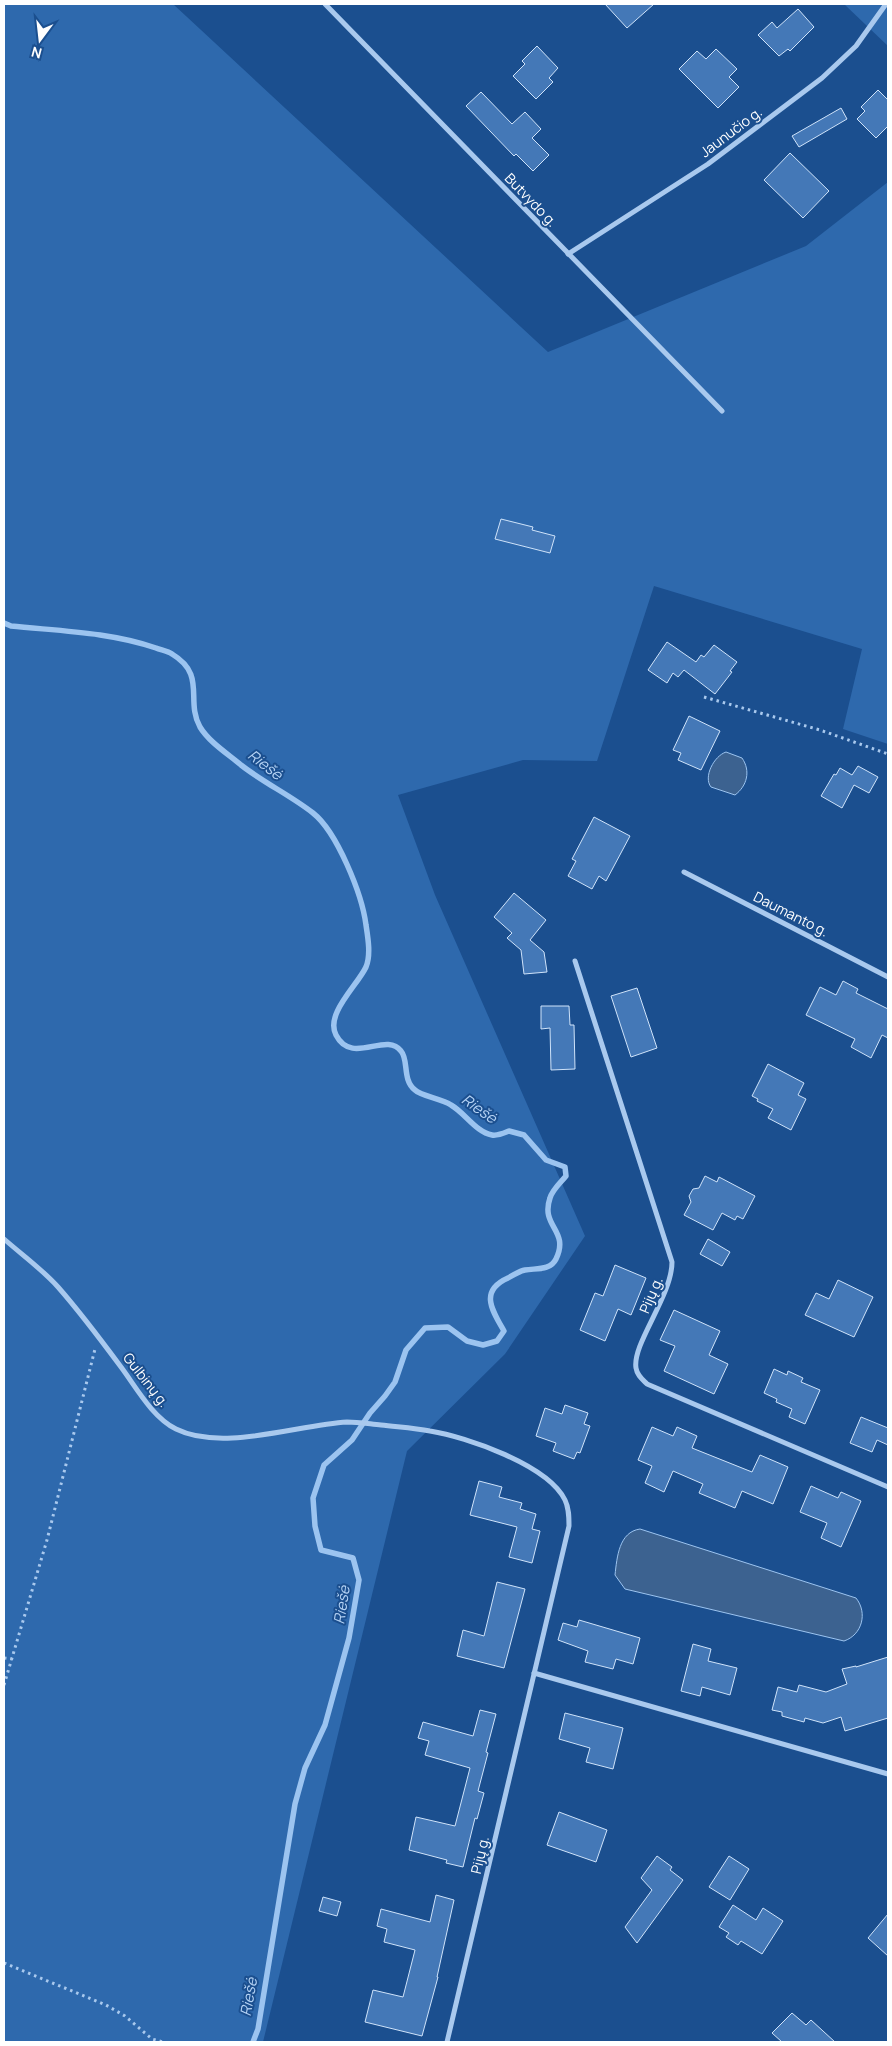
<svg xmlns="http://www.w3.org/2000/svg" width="892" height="2046" font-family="Manrope,sans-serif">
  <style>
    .green { fill: #2e69ad }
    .water { fill: #3c6290; stroke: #9cc4f0 }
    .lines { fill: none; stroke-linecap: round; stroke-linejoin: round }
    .stream { stroke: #9cc4f0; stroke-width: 5.5 }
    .building { fill: #4478b7; stroke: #cfe3fa }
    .path { stroke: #a9c9ee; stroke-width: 3; stroke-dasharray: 2.5 4; stroke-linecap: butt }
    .minor { stroke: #a9c9ee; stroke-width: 5 }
    .labels { text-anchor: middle; stroke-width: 4; stroke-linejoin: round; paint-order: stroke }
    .street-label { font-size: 14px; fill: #fff; stroke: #1b4f8f }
    .water-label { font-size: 15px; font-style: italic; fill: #b5d3f5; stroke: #1b4f8f }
  </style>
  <rect width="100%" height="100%" fill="#1b4f8f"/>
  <g class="green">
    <path d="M4,4H173L548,352L806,246L888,182V744L843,729L862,649L654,586L597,761L523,760L398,795L435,895L585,1236L505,1354L407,1451L263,2042H4Z"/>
    <path d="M844,4H888V46Z"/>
  </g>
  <g class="water">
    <path d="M726,752L742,758C751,771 747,786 735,795L711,787C703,777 714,756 726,752Z"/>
    <path d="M640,1529L856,1598C868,1613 862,1635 844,1641L625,1589L615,1575C617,1557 619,1532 640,1529Z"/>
  </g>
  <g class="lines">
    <path class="stream" d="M4,623L11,626C59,631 110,632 156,648C161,650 168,651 172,654C207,675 185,700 200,727C209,742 228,754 241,765C264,783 290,795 313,813C337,832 362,894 366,925C368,938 371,955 366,967C357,986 325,1014 336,1035C352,1066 386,1031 401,1051C409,1060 402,1080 415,1090C421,1096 442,1099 451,1105C465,1113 476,1132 492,1135C498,1136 504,1133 509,1131L524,1135L546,1160L565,1167L566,1176C561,1182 552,1190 550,1198C540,1227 570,1230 556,1259C550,1271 536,1268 525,1270C520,1271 513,1275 508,1278C479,1291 492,1310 504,1331L497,1341L483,1345L467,1341L448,1327L425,1328L406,1350L395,1382L385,1396L370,1413L352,1440L324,1465L313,1498L315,1526L321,1550L353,1558L359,1580L349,1638L325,1725L305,1768L295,1804L258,2029L253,2042"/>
  </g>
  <g class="building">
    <path d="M605,4H654L627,28Z"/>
    <path d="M798,9L814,27L790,51L788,49L779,56L758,35L772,22L777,28Z"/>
    <path d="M537,46L558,68L549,78L553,82L536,99L513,76L525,64L522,61Z"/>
    <path d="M716,49L737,69L729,77L739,87L718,108L679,69L697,51L706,59Z"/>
    <path d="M878,90L888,100V126L876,138L857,119L865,111L861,107Z"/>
    <path d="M481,92L512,124L525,112L541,129L532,138L549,155L533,171L516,154L514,156L466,106Z"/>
    <path d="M841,108L847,119L799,147L792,136Z"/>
    <path d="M790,153L829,191L803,218L764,180Z"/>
    <path d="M501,519L533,527L532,530L555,536L550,553L495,539Z"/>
    <path d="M667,642L696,662L701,655L704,657L714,645L737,662L730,671L732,672L715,694L684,670L678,677L673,673L667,683L648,670Z"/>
    <path d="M689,716L720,731L701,770L678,760L681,753L673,750Z"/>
    <path d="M858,766L878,777L869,793L854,785L842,808L821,796L834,774L836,775L840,768L852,775Z"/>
    <path d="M594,817L630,836L606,881L599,876L592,889L568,876L576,861L572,859Z"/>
    <path d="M514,893L546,920L530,940L544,952L547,972L524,974L521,950L507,938L512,933L494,917Z"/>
    <path d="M843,981L858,989L856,993L888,1009V1038L882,1035L871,1058L851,1047L855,1039L806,1015L820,987L836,995Z"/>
    <path d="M637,988L657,1048L631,1057L611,996Z"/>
    <path d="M541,1006H569L570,1025H574L575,1069L551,1070L550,1028L541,1029Z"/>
    <path d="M768,1064L804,1083L798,1095L806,1099L791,1130L768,1118L773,1109L757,1101L758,1099L752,1096Z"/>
    <path d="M705,1176L717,1182L719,1177L755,1196L743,1219L737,1216L735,1220L722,1213L713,1230L684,1215L691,1202L689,1196L693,1189L699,1188Z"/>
    <path d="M708,1239L730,1252L722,1266L700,1254Z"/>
    <path d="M615,1265L646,1278L631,1315L618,1309L605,1341L580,1330L595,1293L603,1296Z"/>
    <path d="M838,1280L873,1297L854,1337L805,1315L816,1293L829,1299Z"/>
    <path d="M674,1310L720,1331L709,1355L728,1364L714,1394L664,1371L675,1346L660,1340Z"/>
    <path d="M774,1369L787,1375L788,1371L803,1378L801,1382L820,1390L805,1424L789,1417L792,1409L776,1402L777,1399L764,1393Z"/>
    <path d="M565,1405L588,1413L584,1424L590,1426L580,1453L577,1452L574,1459L553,1451L556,1443L536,1436L545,1408L562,1414Z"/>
    <path d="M861,1417L888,1428V1445L877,1440L872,1452L850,1443Z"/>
    <path d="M652,1427L673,1436L677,1427L697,1436L692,1448L752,1472L760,1455L788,1467L773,1504L742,1491L735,1508L699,1493L703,1484L673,1471L664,1492L645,1483L652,1466L638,1460Z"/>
    <path d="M479,1481L502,1487L499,1497L522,1503L520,1509L536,1514L532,1529L540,1531L532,1563L509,1557L517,1527L470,1515Z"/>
    <path d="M811,1486L838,1498L841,1492L861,1501L841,1547L821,1538L827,1523L800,1512Z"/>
    <path d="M497,1582L525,1589L504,1668L457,1656L463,1630L484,1636Z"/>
    <path d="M579,1620L640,1638L633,1664L616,1659L613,1669L585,1662L588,1651L558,1640L563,1623L577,1627Z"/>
    <path d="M693,1644L711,1649L708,1661L737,1668L730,1695L702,1687L700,1696L681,1691Z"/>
    <path d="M888,1657V1718L845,1731L841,1717L823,1723L805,1718L804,1722L782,1716V1712L772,1710L778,1687L797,1692L799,1685L826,1692L847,1684L842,1669L856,1666V1667Z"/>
    <path d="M480,1710L496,1714L486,1752L488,1753L478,1791L484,1793L477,1819L475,1818L463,1867L446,1863L447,1860L409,1850L416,1817L455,1826L470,1768L425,1755L429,1741L418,1738L423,1722L473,1736Z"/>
    <path d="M565,1713L623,1728L613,1769L586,1762L590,1748L559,1739Z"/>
    <path d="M559,1812L607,1830L596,1862L547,1845Z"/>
    <path d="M657,1856L672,1867L670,1870L683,1880L637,1943L625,1927L652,1890L641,1878Z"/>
    <path d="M729,1856L749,1869L730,1900L709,1887Z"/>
    <path d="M436,1895L454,1900L437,1977H438L422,2036L365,2022L373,1990L403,1997L415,1950L384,1942L387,1929L377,1926L381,1909L430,1922Z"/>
    <path d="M323,1897L341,1902L337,1916L319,1911Z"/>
    <path d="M733,1905L756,1920L763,1908L783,1921L762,1954L741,1941L738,1945L726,1937L729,1933L719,1927Z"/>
    <path d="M888,1914V1956L868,1938Z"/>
    <path d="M792,2013L806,2025L811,2020L835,2042H782L772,2033Z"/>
  </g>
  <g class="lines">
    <g class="path">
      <path d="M704,697L820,730L888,754"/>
      <path d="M4,1658L12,1659"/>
      <path d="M4,1685L47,1540L95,1349"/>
      <path d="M4,1963L106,2005L125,2016L152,2039L163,2042"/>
    </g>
    <g class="minor">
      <path d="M325,4L722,411"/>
      <path d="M568,254L708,164L822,78L856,46L886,4"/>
      <path d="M684,872L888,977"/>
      <path d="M575,961L672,1262C672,1296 632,1344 636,1368C637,1375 642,1379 647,1384L888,1487"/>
      <path d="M4,1239C21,1254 42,1269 58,1287C80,1312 101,1340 121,1367C136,1387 152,1417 176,1429C222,1452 297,1425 347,1422C358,1422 370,1424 381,1425C397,1427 414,1428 430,1431C467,1437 548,1465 565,1500C569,1508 569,1517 569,1526L447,2042"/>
      <path d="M534,1673L888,1774"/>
    </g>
  </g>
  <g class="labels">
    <g class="street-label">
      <text transform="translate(731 132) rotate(-37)" y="5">Jaunučio g.</text>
      <text transform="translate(531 200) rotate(46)" y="5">Butvydo g.</text>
      <text transform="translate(791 914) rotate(27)" y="5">Daumanto g.</text>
      <text transform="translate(651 1295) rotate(-67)" y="5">Pijų g.</text>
      <text transform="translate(146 1380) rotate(52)" y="5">Gulbinų g.</text>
      <text transform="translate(480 1855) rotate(-77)" y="5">Pijų g.</text>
    </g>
    <g class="water-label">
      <text transform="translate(265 765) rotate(38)" y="5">Riešė</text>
      <text transform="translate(479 1109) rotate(35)" y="5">Riešė</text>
      <text transform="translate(342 1605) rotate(-81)" y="5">Riešė</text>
      <text transform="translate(249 1997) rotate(-80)" y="5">Riešė</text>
    </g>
  </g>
  <rect width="892" height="2046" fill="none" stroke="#ffffff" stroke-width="10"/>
  <g transform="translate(40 40) rotate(195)" stroke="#1b4f8f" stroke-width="4" paint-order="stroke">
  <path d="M0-4L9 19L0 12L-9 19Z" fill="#ffffff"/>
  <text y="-8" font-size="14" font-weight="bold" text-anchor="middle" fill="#ffffff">N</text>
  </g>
</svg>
